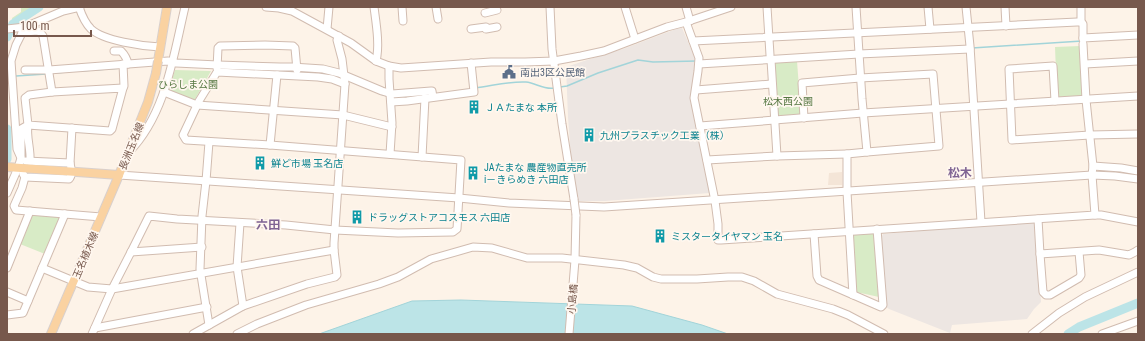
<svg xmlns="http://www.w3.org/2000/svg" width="1145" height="341" font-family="'Roboto Condensed','Noto Sans JP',sans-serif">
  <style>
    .residential { fill: #f4e5d7 }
    .industrial { fill: #ede6e2 }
    .green { fill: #d8ebc6 }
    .water { fill: #bce4e7; stroke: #a2d4d9 }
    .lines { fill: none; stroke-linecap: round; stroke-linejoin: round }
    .stream { stroke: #a2d4d9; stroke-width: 1.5 }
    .river { stroke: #bce4e7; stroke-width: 9 }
    .minor-casing { stroke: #d1bcb0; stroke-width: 9 }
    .major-casing { stroke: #d9d0cd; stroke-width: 10 }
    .minor { stroke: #fff; stroke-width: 7 }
    .major { stroke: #fad2a1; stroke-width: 8 }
    .minor-bridge-casing { stroke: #d1bcb0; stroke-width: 9; stroke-linecap: butt }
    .major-bridge-casing { stroke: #d9d0cd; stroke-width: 10; stroke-linecap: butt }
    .minor-bridge { stroke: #fff; stroke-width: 7 }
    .major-bridge { stroke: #fad2a1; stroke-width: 8 }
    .labels { text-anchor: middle; stroke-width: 3.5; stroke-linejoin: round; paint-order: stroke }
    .service-label { font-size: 10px; fill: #4e5e75; stroke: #fff7ef; text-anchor: start }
    .park-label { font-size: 10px; fill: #557741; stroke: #fff7ef }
    .culture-label { font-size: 10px; fill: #0d838f; stroke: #fff7ef; text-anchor: start }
    .street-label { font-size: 10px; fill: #77584c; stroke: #fff7ef }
    .quarter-label { font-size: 12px; font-weight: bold; fill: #7f6493; stroke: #fff7ef }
  </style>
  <rect width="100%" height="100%" fill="#fdf3e8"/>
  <path class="residential" d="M842,172V185H828L829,173Z"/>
  <g class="industrial">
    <path d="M682,28L695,58L691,103L699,138L703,163L710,193L605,201H579L574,199L568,117L566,67L605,54L623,49L676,29Z"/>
    <path d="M1034,221L1036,223L1041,302L1034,309L1027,319L952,325L950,333L889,309L886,307L881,238L883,234Z"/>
  </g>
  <g class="green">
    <path d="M21,7H39L13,24L12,18L21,12Z"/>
    <path d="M1080,46L1083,96L1057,97L1055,47Z"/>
    <path d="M797,61L801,114L777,116L773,62Z"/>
    <path d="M175,70L211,71L194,101L168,91Z"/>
    <path d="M32,214L60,217L45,254L20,244Z"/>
    <path d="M852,234H874L879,297L856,292Z"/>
  </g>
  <path class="water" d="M461,300L632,306L702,325L728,334H319L412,301Z"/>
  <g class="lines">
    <g class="stream">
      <path d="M972,48L1082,41"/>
      <path d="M242,69L294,72"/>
      <path d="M80,71L122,68"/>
      <path d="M298,72L326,74L332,76"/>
      <path d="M52,73L68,72"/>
      <path d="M16,76L46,74"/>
      <path d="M560,87L567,86L598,73L638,60L653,62L697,61"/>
      <path d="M475,88C492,86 509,81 526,82C536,83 544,90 554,88"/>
      <path d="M380,94L388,96"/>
      <path d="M394,97L418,96"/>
    </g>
    <g class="river">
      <path d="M7,37L13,24L39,7"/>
      <path d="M7,129V159"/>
      <path d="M1068,334L1079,327L1138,303"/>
    </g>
    <g class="minor-casing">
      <g id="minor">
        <path d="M79,7C82,16 85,23 91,29C104,41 142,46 160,47"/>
        <path d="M266,7L279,8L292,11L351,43L376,61L389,66L401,68L491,62H525L554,61L581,56L604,51L667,27L686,22L731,7"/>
        <path d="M374,7C376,23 380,45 376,61"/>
        <path d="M402,7L403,21"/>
        <path d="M436,7L438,19"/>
        <path d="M550,7L552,49L562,124L574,199"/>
        <path d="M625,7L635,39"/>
        <path d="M686,7L690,21"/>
        <path d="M767,7L770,55"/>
        <path d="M928,7L930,29"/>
        <path d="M966,7L970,46L981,222"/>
        <path d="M1005,7L1006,26"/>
        <path d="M1081,7V22"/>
        <path d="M485,13L497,10"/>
        <path d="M686,22L699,58L698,71L694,98L715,201L718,224V240H721L1095,215L1092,175L1093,166L1086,100L1083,44"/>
        <path d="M7,29L25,27L63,11L80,7"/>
        <path d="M327,29L329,7"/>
        <path d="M471,29L486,27"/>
        <path d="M486,29L497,27"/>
        <path d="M22,32L39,31L43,36L52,92"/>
        <path d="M1083,38L1138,35"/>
        <path d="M693,41L1077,22H1081L1083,24V39"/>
        <path d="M114,51H121C124,54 127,59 128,64"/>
        <path d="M771,60L777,156"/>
        <path d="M123,64L124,86L123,88"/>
        <path d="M699,64L859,54L970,49"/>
        <path d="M1085,64L1138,61"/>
        <path d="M389,66V79L392,123L390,154"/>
        <path d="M217,68L218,48L220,46L265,45L293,46L295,48L297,70"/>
        <path d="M25,70H49L168,61L176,63L218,65L280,67H292L323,69L339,73L382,91L392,94L431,91H432L433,97"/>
        <path d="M696,90L772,84"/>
        <path d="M164,92L197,105L343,115L392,127"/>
        <path d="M1055,101L1053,66L1009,69L1012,140L1090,135L1138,134"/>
        <path d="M391,102L407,101L474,92L471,63"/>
        <path d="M804,118L802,83L860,78L933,74L939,146L867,152"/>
        <path d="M700,126L863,113L1138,96"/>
        <path d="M209,142L206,181L202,216L200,269L209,325"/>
        <path d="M270,145L277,75"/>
        <path d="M129,152C166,114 173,57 185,7"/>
        <path d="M422,157L425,98"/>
        <path d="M21,158V129L28,125L110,131L112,129L123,88L52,92L29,95L25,98L28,125C26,137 31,149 30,161"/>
        <path d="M707,160L777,156L847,154"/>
        <path d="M70,163L72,128"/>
        <path d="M1093,166L1121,168L1138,171"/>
        <path d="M23,174L25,177L69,179C73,175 71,168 70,163L26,161"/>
        <path d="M119,175L459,198L509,203L604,207L1092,175L1115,176L1138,179"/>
        <path d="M25,177L22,188L14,206L16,210L101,217"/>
        <path d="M7,193L18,168L21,158L17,149L11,61L16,45L25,27"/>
        <path d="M1095,215H1101L1138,222"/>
        <path d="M1038,219L1040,254L1099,250L1129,255L1135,252L1138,250"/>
        <path d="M240,223L237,267L243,306"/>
        <path d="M814,234L817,276L819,280L881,307L883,305L877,229"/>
        <path d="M131,252L202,247"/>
        <path d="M1040,254L1043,292L1046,295H1050L1079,278L1081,275L1079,252"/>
        <path d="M7,268L30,211"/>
        <path d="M42,268L88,287L112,289L334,250"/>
        <path d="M7,292L28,301"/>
        <path d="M853,295L847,192V154L867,152L862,99L856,7"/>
        <path d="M7,315L23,313L65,214"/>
        <path d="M95,328L207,307"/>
        <path d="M92,334L112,289L131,252L149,216L177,219L286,225L335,230L398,233L453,232L457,229L461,160L270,145L186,140L183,135L199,101L217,72L318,77L332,79L345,84"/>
        <path d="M193,334L243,306L307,284L335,277L337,275L334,250V243L345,84L342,59L337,40L339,36"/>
        <path d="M237,334L257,324L306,305L379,284L398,277L431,259L473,247L492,248L527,258H562L624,265L637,268L653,277L661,279H697L728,277H742L754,281L777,294L833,309L848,315L884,334"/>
        <path d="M569,334L575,260L576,215"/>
        <path d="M1032,334L1059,313L1085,297L1138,272"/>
        <path d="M1102,334L1138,321"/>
      </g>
    </g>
    <g class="major-casing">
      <g id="major">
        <path d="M158,61L167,7"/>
        <path d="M7,167L119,175"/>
        <path d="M51,334L119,175L148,102L156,73"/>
      </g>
    </g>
    <use href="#minor" class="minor"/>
    <use href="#major" class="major"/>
    <g class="minor-bridge-casing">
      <path id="minor-bridge" d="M574,199L576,215"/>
    </g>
    <g class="major-bridge-casing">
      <path id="major-bridge" d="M156,73L158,61"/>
    </g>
    <use href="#minor-bridge" class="minor-bridge"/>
    <use href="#major-bridge" class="major-bridge"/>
  </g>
  <defs>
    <g id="civic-bare" transform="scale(1.08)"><path d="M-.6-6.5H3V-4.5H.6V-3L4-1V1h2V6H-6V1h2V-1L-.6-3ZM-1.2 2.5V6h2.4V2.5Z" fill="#5c6f8a" stroke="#fff7ef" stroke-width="2.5" paint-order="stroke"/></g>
    <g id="building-bare" transform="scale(1.08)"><path d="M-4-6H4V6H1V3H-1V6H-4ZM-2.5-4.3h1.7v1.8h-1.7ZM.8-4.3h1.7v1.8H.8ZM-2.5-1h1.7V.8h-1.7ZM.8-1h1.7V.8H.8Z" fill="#0f9aa8" stroke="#fff7ef" stroke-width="2.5" paint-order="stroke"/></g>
  </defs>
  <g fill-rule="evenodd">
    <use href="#civic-bare" x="509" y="72"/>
    <use href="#building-bare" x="474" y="107"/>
    <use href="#building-bare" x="589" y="135"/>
    <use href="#building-bare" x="260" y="163"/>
    <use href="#building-bare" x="473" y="173"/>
    <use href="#building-bare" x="357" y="217"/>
    <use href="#building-bare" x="660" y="236"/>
  </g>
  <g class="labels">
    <g class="service-label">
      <text x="520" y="76">南出3区公民館</text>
    </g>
    <g class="park-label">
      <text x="188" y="88">ひらしま公園</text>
      <text x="788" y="105">松木西公園</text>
    </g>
    <g class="culture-label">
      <text x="485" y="111">ＪＡたまな 本所</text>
      <text x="600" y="139">九州プラスチック工業（株）</text>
      <text x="271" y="167">鮮ど市場 玉名店</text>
      <text x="484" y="171">JAたまな 農産物直売所<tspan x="484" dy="12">i－きらめき 六田店</tspan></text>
      <text x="368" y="221">ドラッグストアコスモス 六田店</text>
      <text x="671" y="240">ミスタータイヤマン 玉名</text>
    </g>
    <g class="street-label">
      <text transform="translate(131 146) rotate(-68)" y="4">長洲玉名線</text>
      <text transform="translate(85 255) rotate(-67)" y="4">玉名植木線</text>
      <text transform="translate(572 299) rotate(-85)" y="4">小島橋</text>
    </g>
    <g class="quarter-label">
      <text x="960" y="177">松木</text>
      <text x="268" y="229">六田</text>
    </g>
  </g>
  <rect width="1145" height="341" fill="none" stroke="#77584c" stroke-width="16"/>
  <path d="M14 30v6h77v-6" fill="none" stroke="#77584c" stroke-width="2"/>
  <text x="20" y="30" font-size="12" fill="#77584c" stroke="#fff7ef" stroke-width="3" paint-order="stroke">100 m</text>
</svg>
